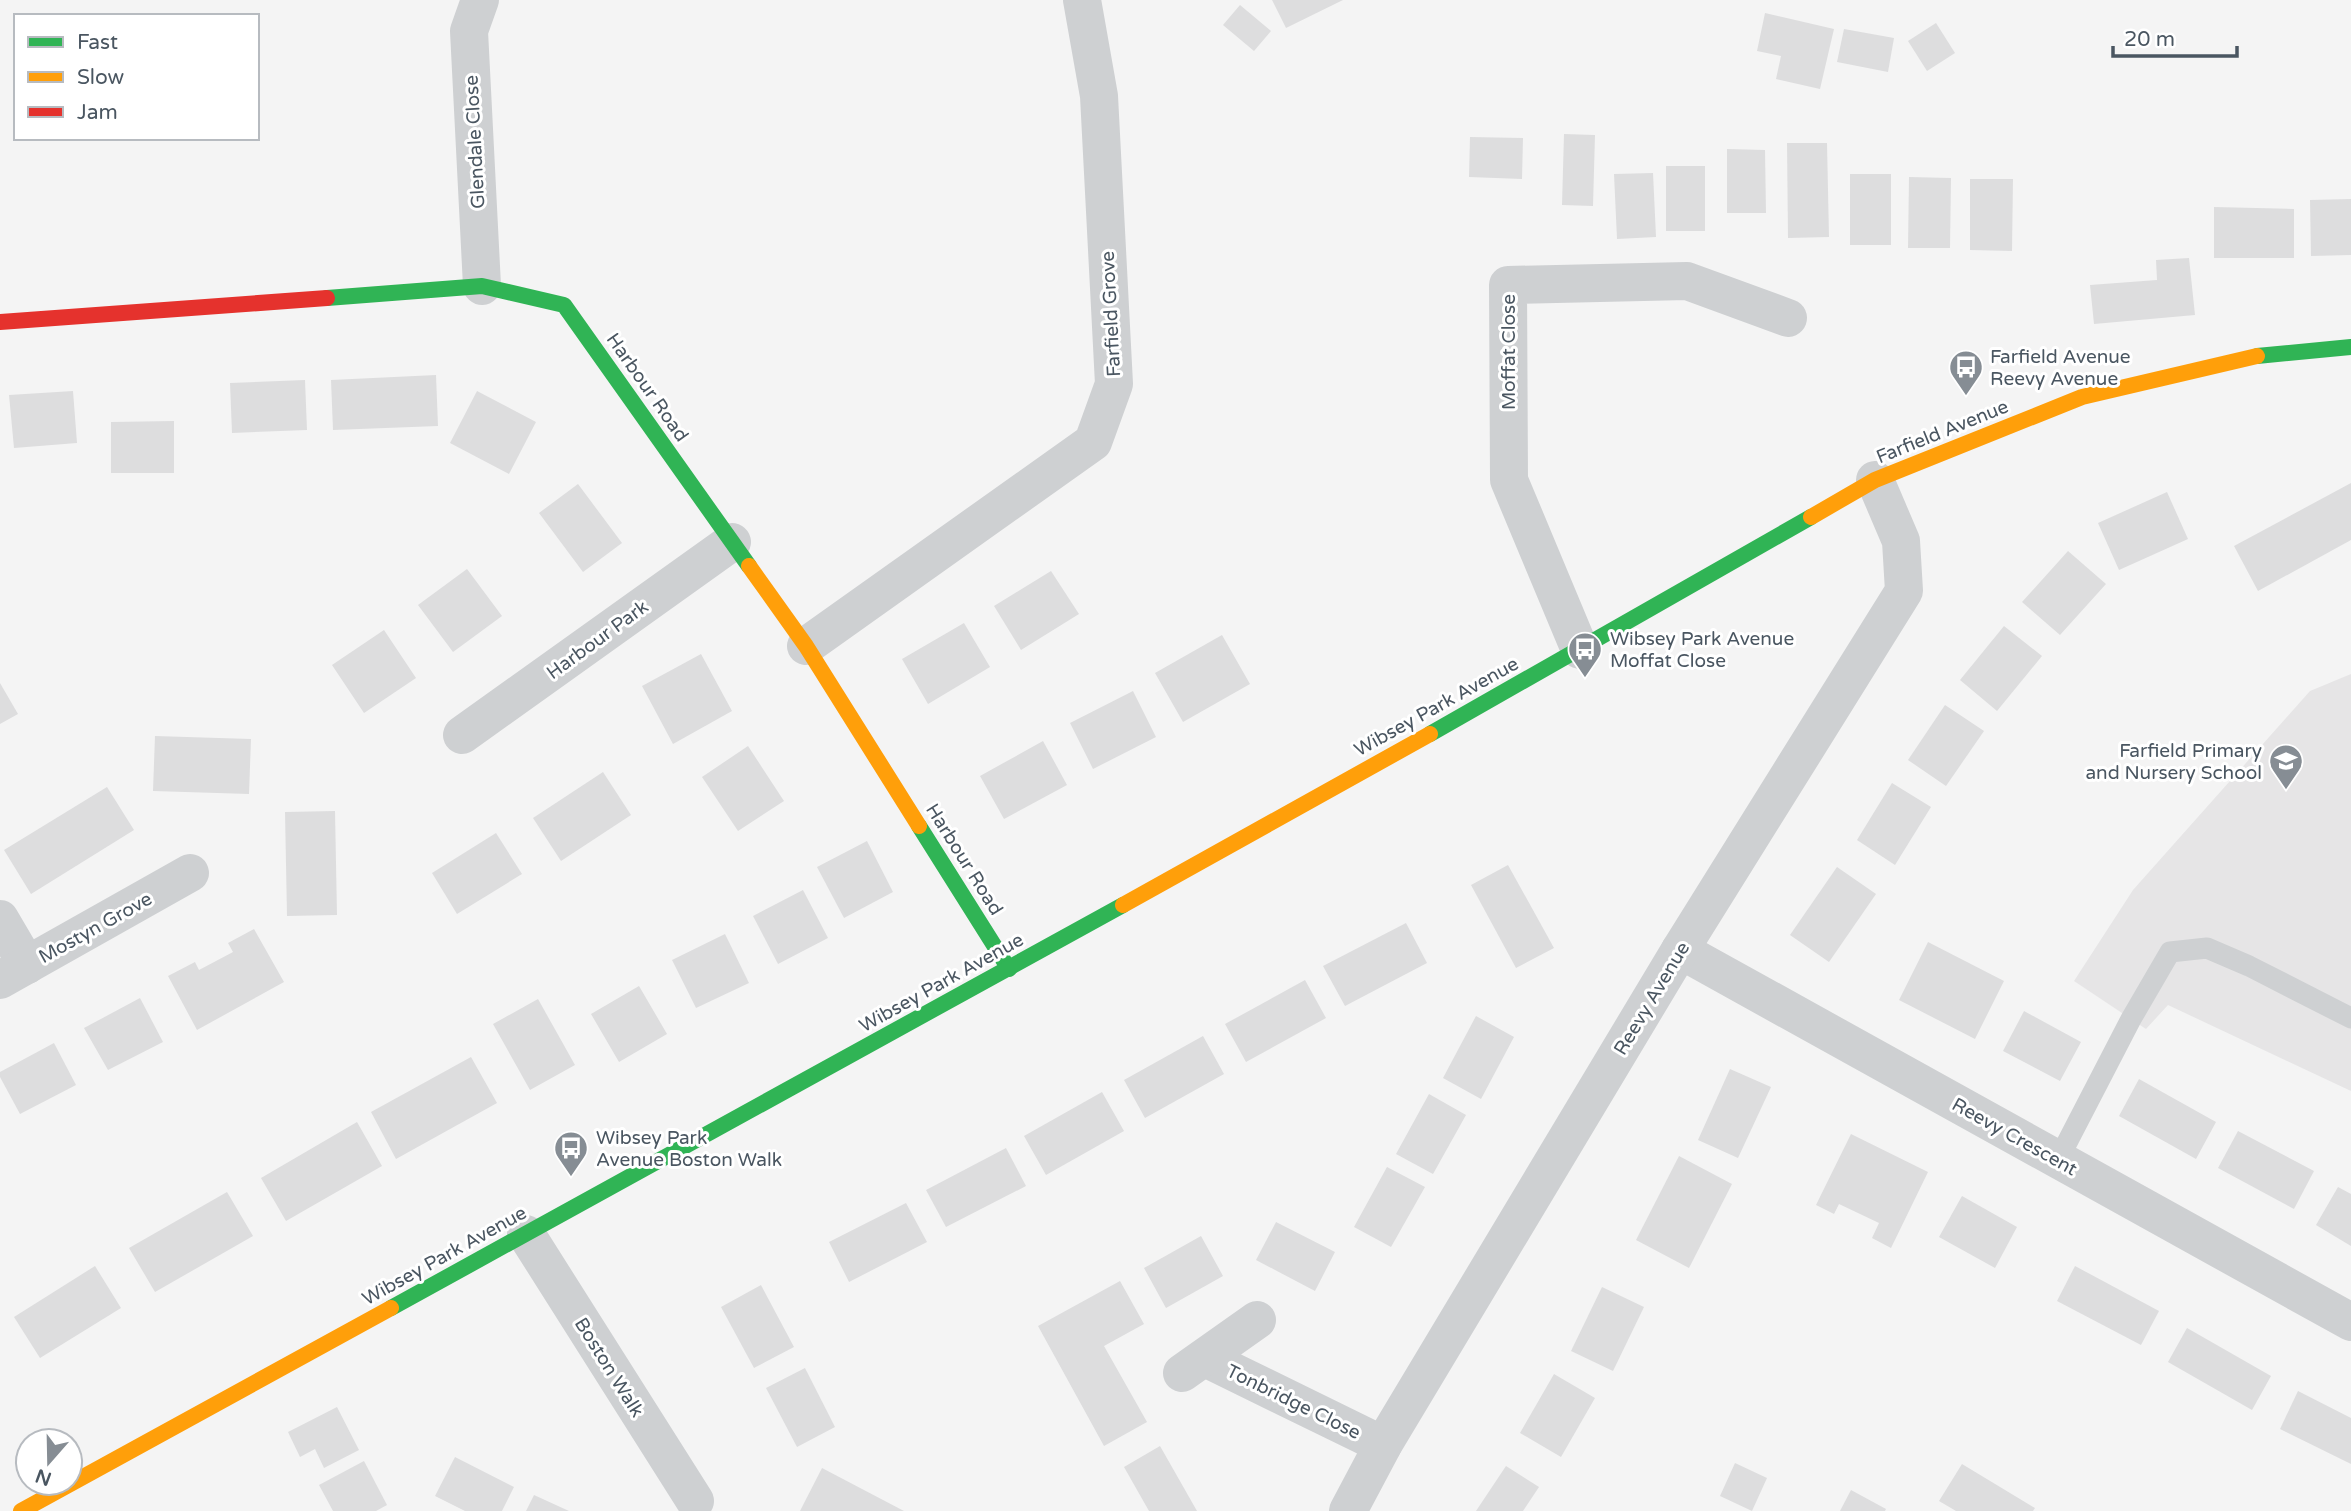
<svg xmlns="http://www.w3.org/2000/svg" width="2351" height="1511" font-family="'Varela Round',sans-serif">
  <style>
    .education { fill: #e6e5e6 }
    .building { fill: #ddddde }
    .lines { fill: none; stroke-linecap: round; stroke-linejoin: round }
    .lane { stroke: #ced0d2; stroke-width: 21 }
    .street { stroke: #ced0d2; stroke-width: 38 }
    .fast { stroke: #30b455; stroke-width: 16 }
    .slow { stroke: #ff9f0a; stroke-width: 16 }
    .jam { stroke: #e5322d; stroke-width: 16 }
    .labels { text-anchor: middle; stroke-width: 6; stroke-linejoin: round; paint-order: stroke }
    .street-label { font-size: 19px; fill: #4a5661; stroke: #fff }
    .poi-label { font-size: 19px; fill: #4a5661; stroke: #fff; text-anchor: start }
  </style>
  <rect width="100%" height="100%" fill="#f4f4f4"/>
  <path class="education" d="M2351,674V1091L2168,1005L2146,1029L2074,981L2133,890L2310,691Z"/>
  <g class="building">
    <path d="M1272,0H1343L1286,28Z"/>
    <path d="M1240,5L1271,31L1254,51L1223,25Z"/>
    <path d="M1765,13L1834,29L1820,89L1776,79L1781,56L1757,51Z"/>
    <path d="M1936,23L1955,53L1927,71L1908,41Z"/>
    <path d="M1844,29L1894,38L1888,72L1837,62Z"/>
    <path d="M1564,134L1595,135L1593,206L1562,205Z"/>
    <path d="M1470,137L1523,138L1522,179L1469,177Z"/>
    <path d="M1787,143H1827L1829,237L1788,238Z"/>
    <path d="M1727,149L1765,150L1766,213H1727Z"/>
    <rect x="1666" y="166" width="39" height="65"/>
    <path d="M1653,173L1656,237L1617,239L1614,174Z"/>
    <rect x="1850" y="174" width="41" height="71"/>
    <path d="M1909,177L1951,178L1950,248H1908Z"/>
    <path d="M1970,179H2013L2012,251L1970,250Z"/>
    <path d="M2351,199V255L2311,256L2310,200Z"/>
    <path d="M2214,207L2294,209V258H2214Z"/>
    <path d="M2189,258L2195,315L2094,324L2090,285L2157,280L2156,260Z"/>
    <path d="M436,375L438,426L333,430L331,380Z"/>
    <path d="M305,380L307,430L232,433L230,383Z"/>
    <path d="M73,391L77,443L14,448L9,395Z"/>
    <path d="M477,391L536,422L509,474L450,443Z"/>
    <path d="M174,421V473H111V422Z"/>
    <path d="M2351,483V540L2258,591L2234,546Z"/>
    <path d="M578,484L622,543L583,572L539,513Z"/>
    <path d="M2167,492L2188,539L2119,570L2098,523Z"/>
    <path d="M2068,551L2106,584L2060,635L2022,602Z"/>
    <path d="M467,569L502,616L453,652L418,605Z"/>
    <path d="M1051,571L1079,614L1021,650L994,606Z"/>
    <path d="M964,623L990,667L928,704L902,659Z"/>
    <path d="M2004,626L2042,656L1997,711L1960,680Z"/>
    <path d="M384,630L416,678L364,713L332,665Z"/>
    <path d="M1222,635L1250,684L1183,722L1155,673Z"/>
    <path d="M701,654L732,711L673,744L642,686Z"/>
    <path d="M0,683L18,714L0,724Z"/>
    <path d="M1133,691L1156,737L1093,769L1070,723Z"/>
    <path d="M1945,705L1984,731L1946,786L1908,760Z"/>
    <path d="M155,736L251,739L249,794L153,791Z"/>
    <path d="M1043,741L1067,785L1004,819L980,776Z"/>
    <path d="M748,746L784,801L738,831L702,777Z"/>
    <path d="M603,772L631,815L561,861L533,818Z"/>
    <path d="M1892,783L1931,807L1895,865L1857,840Z"/>
    <path d="M107,787L134,830L31,894L4,850Z"/>
    <path d="M335,811L337,915L287,916L285,812Z"/>
    <path d="M496,833L522,874L457,914L432,873Z"/>
    <path d="M867,841L893,892L844,918L817,867Z"/>
    <path d="M1508,865L1554,948L1516,968L1471,885Z"/>
    <path d="M1837,867L1876,894L1829,962L1790,935Z"/>
    <path d="M803,890L828,938L778,964L753,916Z"/>
    <path d="M1406,923L1427,963L1345,1006L1323,966Z"/>
    <path d="M254,929L284,982L197,1030L168,976L195,962L199,970L233,952L228,943Z"/>
    <path d="M725,934L749,983L696,1008L672,960Z"/>
    <path d="M1928,942L2004,981L1975,1039L1899,1000Z"/>
    <path d="M1305,980L1326,1018L1246,1062L1225,1024Z"/>
    <path d="M639,986L667,1034L619,1062L591,1014Z"/>
    <path d="M140,998L163,1042L108,1070L84,1028Z"/>
    <path d="M538,999L575,1065L530,1090L493,1024Z"/>
    <path d="M2024,1011L2081,1042L2060,1081L2003,1051Z"/>
    <path d="M1476,1016L1514,1037L1481,1099L1443,1078Z"/>
    <path d="M1203,1036L1224,1074L1145,1118L1124,1080Z"/>
    <path d="M54,1043L76,1085L20,1114L0,1077V1072Z"/>
    <path d="M471,1057L497,1103L396,1159L371,1112Z"/>
    <path d="M1730,1069L1771,1087L1738,1158L1698,1140Z"/>
    <path d="M2139,1079L2216,1122L2196,1159L2119,1116Z"/>
    <path d="M1102,1092L1124,1131L1046,1175L1024,1136Z"/>
    <path d="M1429,1094L1466,1115L1433,1174L1396,1154Z"/>
    <path d="M357,1122L382,1166L286,1221L261,1178Z"/>
    <path d="M2238,1131L2314,1171L2294,1209L2218,1168Z"/>
    <path d="M1851,1134L1928,1172L1891,1248L1872,1238L1879,1223L1839,1204L1834,1214L1816,1205Z"/>
    <path d="M1006,1148L1026,1186L946,1227L926,1190Z"/>
    <path d="M1679,1156L1732,1184L1689,1268L1636,1240Z"/>
    <path d="M1387,1167L1425,1187L1391,1247L1354,1227Z"/>
    <path d="M2338,1187L2351,1194V1246L2316,1225Z"/>
    <path d="M227,1192L253,1236L155,1292L129,1248Z"/>
    <path d="M1962,1196L2017,1227L1995,1268L1939,1237Z"/>
    <path d="M906,1203L927,1242L849,1282L829,1242Z"/>
    <path d="M1276,1222L1335,1252L1315,1291L1256,1260Z"/>
    <path d="M1201,1236L1223,1276L1166,1308L1144,1268Z"/>
    <path d="M95,1266L121,1308L40,1358L14,1317Z"/>
    <path d="M2075,1266L2159,1311L2141,1345L2057,1301Z"/>
    <path d="M1120,1281L1144,1324L1104,1346L1147,1422L1104,1446L1038,1326Z"/>
    <path d="M761,1285L794,1347L754,1368L721,1307Z"/>
    <path d="M1602,1287L1644,1307L1613,1371L1571,1351Z"/>
    <path d="M2187,1328L2271,1376L2252,1410L2168,1362Z"/>
    <path d="M805,1368L835,1427L797,1447L766,1388Z"/>
    <path d="M1554,1374L1595,1398L1561,1457L1520,1433Z"/>
    <path d="M2298,1391L2351,1418V1464L2280,1429Z"/>
    <path d="M337,1407L359,1450L324,1468L315,1449L300,1457L288,1432Z"/>
    <path d="M1160,1446L1197,1511H1149L1124,1467Z"/>
    <path d="M455,1457L514,1487L502,1511H465L435,1496Z"/>
    <path d="M364,1461L387,1505L376,1511H333L319,1485Z"/>
    <path d="M1735,1463L1767,1478L1752,1511L1720,1496Z"/>
    <path d="M1962,1464L2035,1508L2033,1511H1956L1939,1501Z"/>
    <path d="M1506,1466L1539,1487L1523,1511H1476Z"/>
    <path d="M822,1468L904,1511H800Z"/>
    <path d="M1851,1490L1886,1509L1885,1511H1840Z"/>
    <path d="M534,1495L569,1511H526Z"/>
  </g>
  <g class="lines">
    <path class="lane" d="M2058,1160L2131,1019L2170,952L2207,948L2249,966L2351,1018"/>
    <g class="street">
      <path d="M480,0L469,31L482,286"/>
      <path d="M806,646L1093,442L1114,384L1099,96L1082,0"/>
      <path d="M1580,650L1509,480L1508,285L1687,281L1788,318"/>
      <path d="M462,735L732,542"/>
      <path d="M0,919L27,965"/>
      <path d="M1680,950L2351,1322"/>
      <path d="M0,980L190,873"/>
      <path d="M526,1234L695,1501"/>
      <path d="M1205,1358L1383,1445"/>
      <path d="M1182,1373L1257,1320"/>
      <path d="M1348,1511L1383,1445L1680,950L1904,591L1901,541L1875,480"/>
    </g>
    <g class="fast">
      <path d="M327,298L482,286L564,305L749,566"/>
      <path d="M2257,356L2351,347"/>
      <path d="M1430,734L1811,517"/>
      <path d="M919,826L1009,969"/>
      <path d="M391,1308L1123,905"/>
    </g>
    <g class="slow">
      <path d="M1811,517L1875,480L2082,397L2257,356"/>
      <path d="M749,566L806,646L919,826"/>
      <path d="M1123,905L1430,734"/>
      <path d="M21,1511L391,1308"/>
    </g>
    <path class="jam" d="M0,322L327,298"/>
  </g>
  <defs>
    <g id="bus-pin" transform="scale(1.75)"><path d="M0 17L-7.5 6A9.5 9.5 0 1 1 7.5 6Z" fill="#868d94" stroke="#fff"/><path d="M-5-6H5V4H4V6H2V4H-2V6H-4V4H-5ZM-3.5-4V0h7V-4ZM-3.5 1.2v1.5H-2V1.2ZM2 1.2v1.5H3.5V1.2Z" fill="#fff"/></g>
    <g id="school-pin" transform="scale(1.75)"><path d="M0 17L-7.5 6A9.5 9.5 0 1 1 7.5 6Z" fill="#868d94" stroke="#fff"/><path d="M0-5L7-2L0 1L-7-2ZM-4 1L0 2.5L4 1V4Q0 6-4 4Z" fill="#fff"/></g>
  </defs>
  <g fill-rule="evenodd">
    <use href="#bus-pin" x="1966" y="367"/>
    <use href="#bus-pin" x="1585" y="649"/>
    <use href="#school-pin" x="2286" y="761"/>
    <use href="#bus-pin" x="571" y="1148"/>
  </g>
  <g class="labels">
    <g class="street-label">
      <text transform="translate(474 142) rotate(-93)" y="7">Glendale Close</text>
      <text transform="translate(1110 314) rotate(-93)" y="7">Farfield Grove</text>
      <text transform="translate(1508 352) rotate(-90)" y="7">Moffat Close</text>
      <text transform="translate(648 387) rotate(55)" y="7">Harbour Road</text>
      <text transform="translate(1942 431) rotate(-22)" y="7">Farfield Avenue</text>
      <text transform="translate(597 639) rotate(-36)" y="7">Harbour Park</text>
      <text transform="translate(1436 706) rotate(-29)" y="7">Wibsey Park Avenue</text>
      <text transform="translate(965 859) rotate(58)" y="7">Harbour Road</text>
      <text transform="translate(95 927) rotate(-29)" y="7">Mostyn Grove</text>
      <text transform="translate(941 982) rotate(-29)" y="7">Wibsey Park Avenue</text>
      <text transform="translate(1651 998) rotate(-59)" y="7">Reevy Avenue</text>
      <text transform="translate(2015 1136) rotate(29)" y="7">Reevy Crescent</text>
      <text transform="translate(444 1255) rotate(-29)" y="7">Wibsey Park Avenue</text>
      <text transform="translate(610 1367) rotate(58)" y="7">Boston Walk</text>
      <text transform="translate(1294 1401) rotate(26)" y="7">Tonbridge Close</text>
    </g>
    <g class="poi-label">
      <text x="1990" y="363">Farfield Avenue<tspan x="1990" dy="22">Reevy Avenue</tspan></text>
      <text x="1610" y="645">Wibsey Park Avenue<tspan x="1610" dy="22">Moffat Close</tspan></text>
      <text x="2262" y="757" text-anchor="end">Farfield Primary<tspan x="2262" dy="22">and Nursery School</tspan></text>
      <text x="596" y="1144">Wibsey Park<tspan x="596" dy="22">Avenue Boston Walk</tspan></text>
    </g>
  </g>
  <rect x="14" y="14" width="245" height="126" fill="#ffffff" stroke="#b7bbc0" stroke-width="2"/>
  <rect x="28" y="37" width="35" height="10" fill="#30b455" stroke="#b7bbc0" stroke-width="2"/>
  <text x="77" y="49" font-size="21" fill="#4a5661">Fast</text>
  <rect x="28" y="72" width="35" height="10" fill="#ff9f0a" stroke="#b7bbc0" stroke-width="2"/>
  <text x="77" y="84" font-size="21" fill="#4a5661">Slow</text>
  <rect x="28" y="107" width="35" height="10" fill="#e5322d" stroke="#b7bbc0" stroke-width="2"/>
  <text x="77" y="119" font-size="21" fill="#4a5661">Jam</text>
  <g transform="translate(49 1462) rotate(200)"><circle r="33" fill="#ffffff" stroke="#b7bbc0" stroke-width="2"/>
  <path d="M0-5L12 26L0 18L-12 26Z" fill="#868d94"/>
  <text y="-10" font-size="19" font-weight="bold" text-anchor="middle" fill="#4a5661">N</text>
  </g>
  <path d="M2113 46v10h124v-10" fill="none" stroke="#4a5661" stroke-width="3.5"/>
  <text x="2124" y="46" font-size="21" fill="#4a5661" stroke="#ffffff" stroke-width="5" paint-order="stroke">20 m</text>
</svg>
